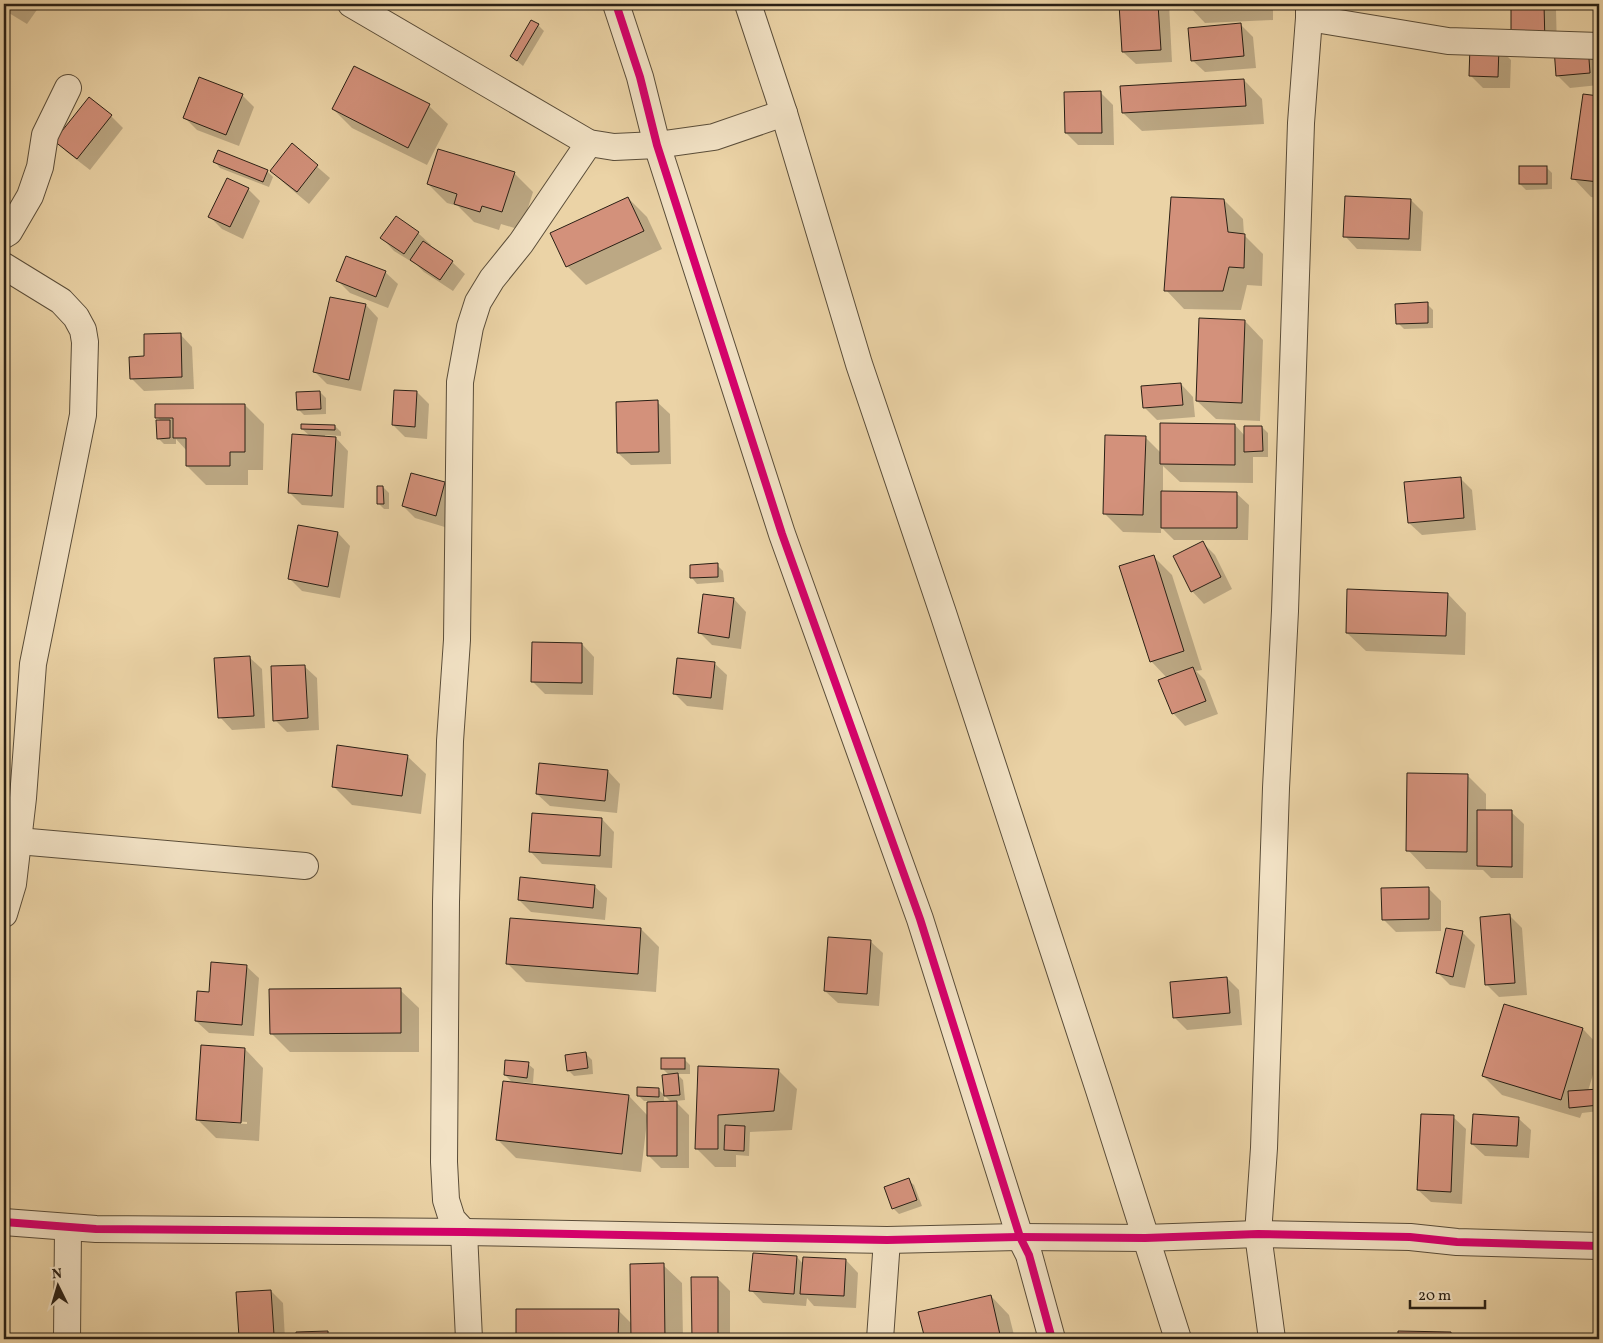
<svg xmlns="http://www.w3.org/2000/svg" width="1603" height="1343" font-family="Vollkorn,serif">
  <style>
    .shadow { fill: #0003; fill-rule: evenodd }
    .building { fill: #d3917b; stroke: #2a2015 }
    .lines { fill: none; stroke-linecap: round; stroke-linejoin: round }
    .street-casing { stroke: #5a4d39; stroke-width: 28 }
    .street { stroke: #f2e2c5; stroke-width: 26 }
    .cycleway-casing { stroke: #f2e2c5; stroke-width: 11 }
    .cycleway { stroke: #d6006c; stroke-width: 8 }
  </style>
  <rect width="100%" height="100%" fill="#ebd3a6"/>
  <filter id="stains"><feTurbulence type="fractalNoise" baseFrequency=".004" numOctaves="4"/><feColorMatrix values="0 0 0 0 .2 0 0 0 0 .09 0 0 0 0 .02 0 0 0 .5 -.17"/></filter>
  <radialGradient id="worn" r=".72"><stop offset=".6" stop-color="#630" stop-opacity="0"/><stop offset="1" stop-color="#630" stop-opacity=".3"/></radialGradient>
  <g class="shadow">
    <path d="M4,4H41L27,24L4,10Z"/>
    <path d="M1121,4H1169L1172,62L1136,64L1123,52Z"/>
    <path d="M1187,4H1273V20L1205,23Z"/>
    <path d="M1512,4H1549L1556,10L1557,49L1599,58V85L1570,88L1557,75L1556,56L1525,57L1513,45Z"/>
    <path d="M538,25L544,31L523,66L511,56Z"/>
    <path d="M1241,25L1253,37L1256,68L1205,72L1192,60Z"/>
    <path d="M1498,47L1511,60L1510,88H1483L1470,75Z"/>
    <path d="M4,49L10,55L4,72Z"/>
    <path d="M1244,80L1262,99L1264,124L1142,131L1123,113Z"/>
    <path d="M1101,93L1113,105L1114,145H1078L1066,133Z"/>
    <path d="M242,95L254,107L239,146L197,130L184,117Z"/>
    <path d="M1584,95L1599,97V198L1591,197L1573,178Z"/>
    <path d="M429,106L448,124L427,165L352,128L333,109Z"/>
    <path d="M111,116L123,128L90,170L68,153L55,141Z"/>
    <path d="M292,145L330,178L309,204L284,183L272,171Z"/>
    <path d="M215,162L267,171L273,177L269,187L220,168Z"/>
    <path d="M1546,167L1552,173V189L1526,190L1520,184Z"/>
    <path d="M514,173L533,192L521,230L501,224L499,230L474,222L458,206L447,203L428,184Z"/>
    <path d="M248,189L260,201L243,239L222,229L210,217Z"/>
    <path d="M628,198L647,217L662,249L586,285L567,266Z"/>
    <path d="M1224,200L1243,219L1244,235L1263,254L1262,286L1247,285L1241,310L1184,309L1166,290Z"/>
    <path d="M1411,200L1423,212L1421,251L1357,249L1345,236Z"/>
    <path d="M396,218L418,233L431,245L430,247L452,262L465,274L453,291L424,272L417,265L394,251L382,238Z"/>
    <path d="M385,272L398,284L388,308L350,293L338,281Z"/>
    <path d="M1427,304L1433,310V328L1404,329L1398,323Z"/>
    <path d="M366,305L378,318L361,391L327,384L314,371Z"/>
    <path d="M1245,321L1263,340L1260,421L1216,419L1197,401Z"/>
    <path d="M180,334L192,347L194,389L144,391L131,378Z"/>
    <path d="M1181,384L1193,397L1195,417L1157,420L1144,407Z"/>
    <path d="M320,392L326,398V414L304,415L298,409Z"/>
    <path d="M417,392L429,404L427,439L405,437L393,425Z"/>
    <path d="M657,402L670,414L671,464L631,465L618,453Z"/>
    <path d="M245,405L264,424L263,470H248V485H206L187,466V451L176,439V444H164L158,438L161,421L157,417Z"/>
    <path d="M1235,425L1245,436L1262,427L1268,433V457H1253V483L1180,482L1163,466V492L1236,493L1249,505L1248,540H1174L1161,527V533L1123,532L1105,514L1145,437L1161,453Z"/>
    <path d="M335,426L341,432V436L325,435V437L336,438L348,451L344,508L302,505L290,493L310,436L302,429Z"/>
    <path d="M1460,478L1472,490L1476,530L1422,535L1409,523Z"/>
    <path d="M445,484L457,496L448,528L415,518L403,506Z"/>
    <path d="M383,487L389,493V509H384L378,503Z"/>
    <path d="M338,533L350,546L340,598L302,591L290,579Z"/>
    <path d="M1203,543L1215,555L1232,589L1204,604L1192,591Z"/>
    <path d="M1153,556L1172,575L1202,670L1196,671L1205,680L1218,714L1185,726L1173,713L1167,678L1151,661Z"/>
    <path d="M717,565L723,571L724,582L697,584L692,578Z"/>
    <path d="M1448,594L1466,613L1465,655L1366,651L1347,633Z"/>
    <path d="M734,599L746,612L741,649L712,645L700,633Z"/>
    <path d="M582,644L594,657L593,695L545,694L532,681Z"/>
    <path d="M249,657L262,669L265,728L232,730L220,717Z"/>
    <path d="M714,663L727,675L723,710L687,706L675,694Z"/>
    <path d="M304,666L317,678L319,730L287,732L275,720Z"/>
    <path d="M407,756L426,774L421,814L352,805L333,786Z"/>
    <path d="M608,771L620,784L617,813L550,806L537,794Z"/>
    <path d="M1467,775L1486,794V811L1511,812L1524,824L1523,878H1491L1483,870L1426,869L1408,850Z"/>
    <path d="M602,819L614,832L612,868L542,864L530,851Z"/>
    <path d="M594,886L607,898L605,920L531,912L519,900Z"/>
    <path d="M1428,888L1441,901V931L1396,932L1383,919Z"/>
    <path d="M1510,916L1522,928L1527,995L1499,997L1486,984Z"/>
    <path d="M641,929L659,947L656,992L526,982L508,964Z"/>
    <path d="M1462,932L1475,945L1465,988L1450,985L1438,973Z"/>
    <path d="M870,941L883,953L879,1006L838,1003L825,991Z"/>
    <path d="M246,966L259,978L254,1036L209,1033L196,1021L210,993Z"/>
    <path d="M1227,978L1239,990L1242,1025L1187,1030L1174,1017Z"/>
    <path d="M400,990L419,1008V1052H290L271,1033Z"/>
    <path d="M1505,1006L1583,1029L1599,1046V1055L1588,1091L1599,1090V1111L1582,1113L1580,1118L1502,1095L1483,1076Z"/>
    <path d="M245,1049L263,1068L259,1141L216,1138L198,1120ZM216,1120L247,1122V1124L216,1122Z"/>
    <path d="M586,1054L592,1060L593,1074L574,1076L568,1070Z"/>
    <path d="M684,1059L690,1065V1074H677L683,1080L685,1100L675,1101L689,1115V1168H661L649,1156L648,1121H647L641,1172L516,1158L497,1139L513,1083L505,1075L528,1064L534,1069L533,1083L517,1082V1084L629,1096L648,1116V1101H644L638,1095L658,1089L664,1095V1103H672L665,1096L669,1075L662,1068Z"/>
    <path d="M699,1067L778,1070L797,1089L792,1130L750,1132L749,1156L736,1155V1167H715L696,1148Z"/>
    <path d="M1453,1117L1466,1129L1462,1204L1431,1202L1418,1190Z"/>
    <path d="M1518,1118L1531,1130L1529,1158L1485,1156L1472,1144Z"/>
    <path d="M908,1180L914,1185L922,1206L899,1214L893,1208Z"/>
    <path d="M797,1257L804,1265L846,1260L858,1273L856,1308L814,1306L807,1298L806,1306L763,1303L751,1290Z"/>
    <path d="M663,1265L682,1283L683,1339H517V1311L618,1310L632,1324Z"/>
    <path d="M693,1278L718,1279L730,1291V1339H693Z"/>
    <path d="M271,1291L283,1303L285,1339H243L240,1336Z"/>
    <path d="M991,1296L1009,1315L1015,1339H926L920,1313Z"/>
    <path d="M328,1332L335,1339H297V1333Z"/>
    <path d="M1400,1332L1451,1334L1456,1339H1399Z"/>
    <path d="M752,1337L809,1339H810H752Z"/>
  </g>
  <g class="building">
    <path d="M1119,4H1158L1161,50L1122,52Z"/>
    <path d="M1511,4H1544L1545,44L1511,45Z"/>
    <path d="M531,20L539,24L517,61L510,56Z"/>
    <path d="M1241,23L1244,56L1191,61L1188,28Z"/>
    <path d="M1588,45L1590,73L1556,76L1554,48Z"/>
    <path d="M1470,46H1499L1498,77L1469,76Z"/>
    <path d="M354,66L430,104L408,148L332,109Z"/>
    <path d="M199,77L243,94L226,135L183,118Z"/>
    <path d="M1244,79L1246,106L1122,113L1120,86Z"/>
    <path d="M1101,91L1102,133H1065L1064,92Z"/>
    <path d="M1583,94L1599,96V182L1571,179Z"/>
    <path d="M89,97L112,115L77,159L54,141Z"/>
    <path d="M292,143L318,165L297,192L270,171Z"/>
    <path d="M438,149L515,172L502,212L482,206L480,212L454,204L457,194L427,184Z"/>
    <path d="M218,150L268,170L263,182L213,162Z"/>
    <rect x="1519" y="166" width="28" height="18"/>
    <path d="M227,178L249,188L230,227L208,217Z"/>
    <path d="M1345,196L1411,199L1409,239L1343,237Z"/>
    <path d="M628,197L644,231L566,267L550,233Z"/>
    <path d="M1171,197L1224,199L1228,232L1245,234L1244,268L1229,267L1223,291H1164Z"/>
    <path d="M396,216L419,232L404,254L380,238Z"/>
    <path d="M423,241L453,261L440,280L410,260Z"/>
    <path d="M346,256L386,271L376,297L336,281Z"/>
    <path d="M330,297L366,304L349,380L313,372Z"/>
    <path d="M1428,302V323L1396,324L1395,304Z"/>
    <path d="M1199,318L1245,320L1242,403L1196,401Z"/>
    <path d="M181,333L182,377L130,379L129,357L144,356V334Z"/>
    <path d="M1181,383L1183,405L1143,408L1141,386Z"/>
    <path d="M394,390L417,391L415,427L392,425Z"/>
    <path d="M320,391L321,409L297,410L296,392Z"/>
    <path d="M658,400L659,452L617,453L616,402Z"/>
    <path d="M155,404H245V452H230V466H186V438H173V418H155Z"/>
    <path d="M156,420H170V438L157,439Z"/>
    <path d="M1160,423L1235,424V465L1160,464Z"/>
    <path d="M301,424L335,425V430L301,429Z"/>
    <path d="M1244,426H1262L1263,451L1244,452Z"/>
    <path d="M292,434L336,437L332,496L288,493Z"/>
    <path d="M1105,435L1146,436L1143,515L1103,514Z"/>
    <path d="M411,473L445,482L436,516L402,506Z"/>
    <path d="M1461,477L1464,518L1408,523L1404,482Z"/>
    <path d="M377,486H383L384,504H377Z"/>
    <path d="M1161,491L1237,492V528H1161Z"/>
    <path d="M298,525L338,532L328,587L288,579Z"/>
    <path d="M1203,541L1221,577L1191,592L1173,556Z"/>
    <path d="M1154,555L1184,651L1150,662L1119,566Z"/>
    <path d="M718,563V577L690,578V565Z"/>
    <path d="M1347,589L1448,593L1446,636L1346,633Z"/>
    <path d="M703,594L734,598L729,638L698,633Z"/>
    <path d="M532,642L582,643V683L531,682Z"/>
    <path d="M250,656L254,716L218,718L214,658Z"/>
    <path d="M677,658L715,662L711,698L673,694Z"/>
    <path d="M305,665L308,718L273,721L271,666Z"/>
    <path d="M1193,667L1206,701L1172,714L1158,680Z"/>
    <path d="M337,745L408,755L402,796L332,787Z"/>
    <path d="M539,763L608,770L605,801L536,794Z"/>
    <path d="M1407,773L1468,774L1467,852L1406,851Z"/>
    <path d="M1477,810H1512V867L1477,866Z"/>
    <path d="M532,813L602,818L600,856L529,852Z"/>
    <path d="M520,877L595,885L593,908L518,900Z"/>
    <path d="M1429,887V919L1382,920L1381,888Z"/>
    <path d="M1510,914L1515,983L1485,985L1480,917Z"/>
    <path d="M510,918L641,928L638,974L506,964Z"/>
    <path d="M1446,928L1463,931L1453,977L1436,973Z"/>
    <path d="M828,937L871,940L867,994L824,991Z"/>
    <path d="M211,962L247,965L242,1025L195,1021L197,991L209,992Z"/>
    <path d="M1227,977L1230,1013L1173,1018L1170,982Z"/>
    <path d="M401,988V1033L270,1034L269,989Z"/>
    <path d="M1504,1004L1583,1028L1561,1100L1482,1076Z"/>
    <path d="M201,1045L245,1048L241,1123L196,1120Z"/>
    <path d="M586,1052L588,1068L567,1071L565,1055Z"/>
    <rect x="661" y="1058" width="24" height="11"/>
    <path d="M505,1060L529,1062L527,1078L504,1075Z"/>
    <path d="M698,1066L779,1069L774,1111L718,1115V1149H695Z"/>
    <path d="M678,1073L680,1095L664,1096L662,1075Z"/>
    <path d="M503,1081L629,1095L622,1154L496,1140Z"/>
    <path d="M637,1087L659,1088V1097L637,1096Z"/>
    <path d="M1599,1089V1105L1569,1108L1568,1091Z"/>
    <path d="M677,1101V1156H647V1102Z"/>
    <path d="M1421,1114L1454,1115L1451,1192L1417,1190Z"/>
    <path d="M1473,1114L1519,1117L1517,1146L1471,1144Z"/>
    <path d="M725,1125L745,1126L744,1151L724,1150Z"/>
    <path d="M909,1178L917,1200L892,1209L884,1187Z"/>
    <path d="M753,1253L797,1256L794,1294L749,1291Z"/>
    <path d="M803,1257L846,1259L844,1296L800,1294Z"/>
    <path d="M664,1263L665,1339H631L630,1264Z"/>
    <path d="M691,1277H718V1339H692Z"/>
    <path d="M271,1290L274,1335L239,1337L236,1292Z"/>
    <path d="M991,1295L1001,1339H925L918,1312Z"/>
    <path d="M516,1309H619L618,1339H516Z"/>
    <path d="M328,1331V1339H296V1332Z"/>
    <path d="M1398,1331L1451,1332V1339H1398Z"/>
    <path d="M751,1336L810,1337V1339H751Z"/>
    <rect x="1474" y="1338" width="35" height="1"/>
  </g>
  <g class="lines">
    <g class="street-casing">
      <g id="street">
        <path d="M351,4L589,143L614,147L657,145L714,137L784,113"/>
        <path d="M616,4L640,77L657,145L782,534L920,919L1020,1237L1029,1255L1052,1339"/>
        <path d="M748,4L784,113L859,364L943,613L1099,1090L1178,1339"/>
        <path d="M1309,18L1448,41L1599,46"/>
        <path d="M4,235L9,232L30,196L40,167L45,135L68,88"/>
        <path d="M4,266L61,301L76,317L83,330L85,342L83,415L33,664L23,798L13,884L4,914"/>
        <path d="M18,841L305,866"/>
        <path d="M4,1222L96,1229L464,1232L887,1240L1020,1237L1145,1238L1258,1234L1410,1237L1457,1242L1599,1246"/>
        <path d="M67,1339L68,1228"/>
        <path d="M469,1339L464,1232L452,1219L446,1200L444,1162L446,902L450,741L457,640L460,382L470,327L478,302L492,279L521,243L589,143"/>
        <path d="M880,1339L887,1240"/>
        <path d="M1272,1339L1258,1234L1264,1148L1276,788L1285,611L1301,123L1309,18V4"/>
      </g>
    </g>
    <use href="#street" class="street"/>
    <g class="cycleway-casing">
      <g id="cycleway">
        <path d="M616,4L640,77L657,145L782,534L920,919L1020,1237L1029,1255L1052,1339"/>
        <path d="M4,1222L96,1229L464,1232L887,1240L1020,1237L1145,1238L1258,1234L1410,1237L1457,1242L1599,1246"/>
      </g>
    </g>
    <use href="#cycleway" class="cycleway"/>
  </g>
  <rect width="1603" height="1343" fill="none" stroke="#ebd3a6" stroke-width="20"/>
  <rect x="5" y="5" width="1593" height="1333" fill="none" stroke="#2a2015" stroke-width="2.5"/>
  <rect x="10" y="10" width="1583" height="1323" fill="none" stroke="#2a2015"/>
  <g transform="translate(58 1286) rotate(355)" stroke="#f2e2c5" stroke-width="4" paint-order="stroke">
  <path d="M0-4L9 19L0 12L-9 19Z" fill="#2a2015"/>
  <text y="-8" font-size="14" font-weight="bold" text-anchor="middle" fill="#2a2015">N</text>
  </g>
  <path d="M1410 1300v8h75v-8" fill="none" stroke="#2a2015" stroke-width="2.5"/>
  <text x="1418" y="1300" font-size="15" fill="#2a2015" stroke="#f2e2c5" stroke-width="4" paint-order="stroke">20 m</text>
  <rect width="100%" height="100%" filter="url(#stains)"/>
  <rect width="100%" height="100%" fill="url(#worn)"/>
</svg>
